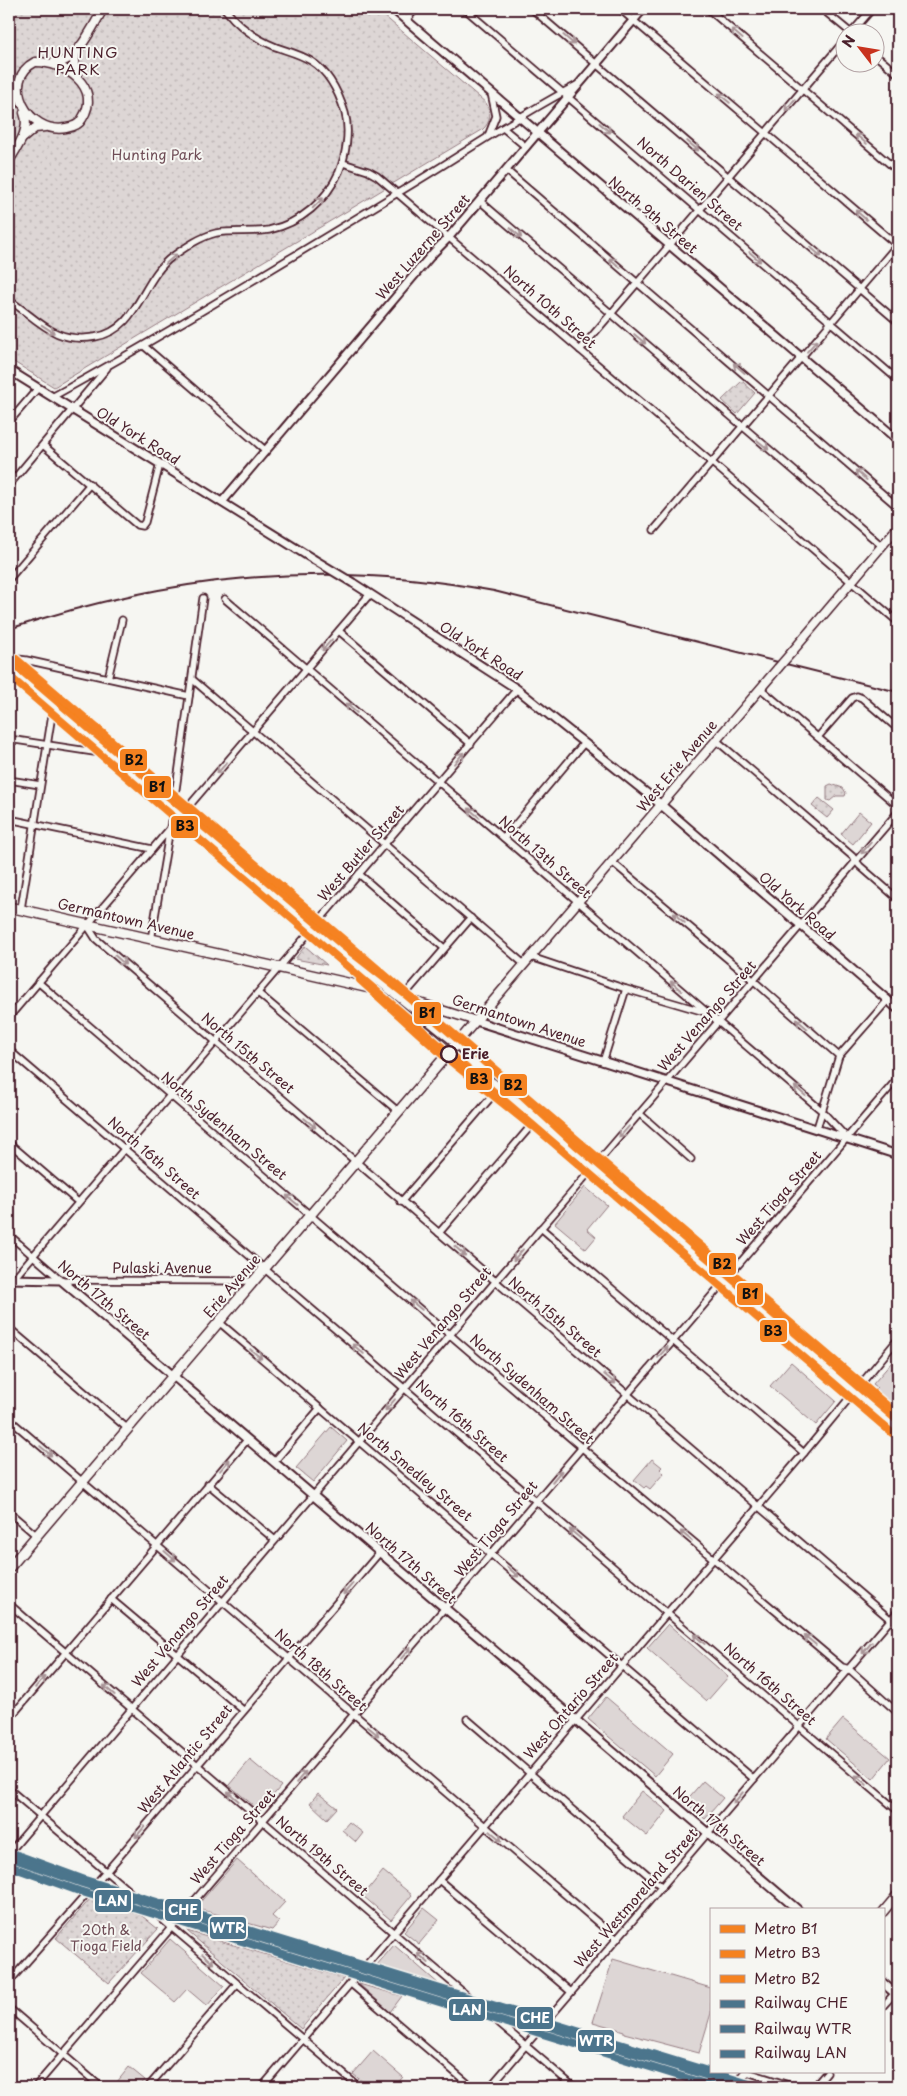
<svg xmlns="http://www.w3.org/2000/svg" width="907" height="2096" font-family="'Playpen Sans',sans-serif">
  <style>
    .green { fill: #ddd6d5; stroke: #947a80 }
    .park { fill: url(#park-dots); stroke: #947a80 }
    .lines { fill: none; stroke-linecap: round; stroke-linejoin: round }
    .minor-casing { stroke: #4a1f2b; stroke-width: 9 }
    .tertiary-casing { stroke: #4a1f2b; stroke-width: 11 }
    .secondary-casing { stroke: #4a1f2b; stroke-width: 11 }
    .primary-casing { stroke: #4a1f2b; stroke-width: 12 }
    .minor { stroke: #f6f6f2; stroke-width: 5.5 }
    .tertiary { stroke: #f6f6f2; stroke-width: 7 }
    .secondary { stroke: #f6f6f2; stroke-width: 8 }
    .primary { stroke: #f6f6f2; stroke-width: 9 }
    .rail { stroke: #4a1f2b; stroke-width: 2 }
    .tertiary-bridge-casing { stroke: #4a1f2b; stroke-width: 11; stroke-linecap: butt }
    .secondary-bridge-casing { stroke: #4a1f2b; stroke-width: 11; stroke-linecap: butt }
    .tertiary-bridge { stroke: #f6f6f2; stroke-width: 7 }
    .secondary-bridge { stroke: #f6f6f2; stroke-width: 8 }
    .rail-1-casing { stroke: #f6f6f2; stroke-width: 11 }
    .rail-2-casing { stroke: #f6f6f2; stroke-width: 11 }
    .rail-3-casing { stroke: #f6f6f2; stroke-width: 11 }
    .rail-1 { stroke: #4c748c; stroke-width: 8 }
    .rail-2 { stroke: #4c748c; stroke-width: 8 }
    .rail-3 { stroke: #4c748c; stroke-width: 8 }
    .metro-1-casing { stroke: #f6f6f2; stroke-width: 11 }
    .metro-2-casing { stroke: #f6f6f2; stroke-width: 11 }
    .metro-3-casing { stroke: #f6f6f2; stroke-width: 11 }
    .metro-1 { stroke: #f58220; stroke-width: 8 }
    .metro-2 { stroke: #f58220; stroke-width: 8 }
    .metro-3 { stroke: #f58220; stroke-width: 8 }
    .oneway { stroke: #a99598 }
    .stop-dot { fill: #f6f6f2; stroke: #4a1f2b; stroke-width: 2.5 }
    .labels { text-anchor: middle; stroke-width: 4; stroke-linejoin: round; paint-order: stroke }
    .park-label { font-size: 14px; fill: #6f4d56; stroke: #f6f6f2 }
    .street-label { font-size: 14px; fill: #4a1f2b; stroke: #f6f6f2 }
    .stop-label { font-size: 14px; font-weight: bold; fill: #4a1f2b; stroke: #f6f6f2; text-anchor: start }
    .neighbourhood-label { font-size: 15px; letter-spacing: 1px; fill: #4a1f2b; stroke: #f6f6f2 }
    .line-badge { stroke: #f6f6f2; stroke-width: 2 }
    .badge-label { font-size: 14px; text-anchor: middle; font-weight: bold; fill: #fff }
    .pale-badge-label { font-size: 14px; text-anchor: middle; font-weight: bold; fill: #111 }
  </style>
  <defs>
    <pattern id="park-dots" width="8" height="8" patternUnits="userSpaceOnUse" patternTransform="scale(1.25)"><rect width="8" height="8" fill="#ddd6d5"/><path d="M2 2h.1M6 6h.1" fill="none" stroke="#bfb7b7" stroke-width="1.8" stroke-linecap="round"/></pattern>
  </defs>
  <rect width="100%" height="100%" fill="#f6f6f2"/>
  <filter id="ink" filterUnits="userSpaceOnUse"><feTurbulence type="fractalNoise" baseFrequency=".02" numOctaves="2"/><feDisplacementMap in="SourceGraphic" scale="10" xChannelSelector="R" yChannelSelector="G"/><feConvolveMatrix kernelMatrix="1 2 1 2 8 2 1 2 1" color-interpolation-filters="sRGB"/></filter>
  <g filter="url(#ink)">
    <g class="green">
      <path d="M859,812L871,822L853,844L841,834Z"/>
      <path d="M585,1187L607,1205L587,1229L596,1237L586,1249L555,1223Z"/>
      <path d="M898,1355V1409L875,1389L877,1387L873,1384Z"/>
      <path d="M791,1362L836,1401L816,1425L770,1386Z"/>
      <path d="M331,1427L347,1441L313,1482L296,1468Z"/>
      <path d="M652,1459L662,1467L660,1469L664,1473L650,1489L646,1486L644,1488L634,1480Z"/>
      <path d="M668,1624L728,1677L707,1701L647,1648Z"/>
      <path d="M606,1697L673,1754L655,1776L588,1719Z"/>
      <path d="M843,1719L890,1758L873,1779L826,1739Z"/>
      <path d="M250,1760L281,1786L260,1811L229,1785Z"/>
      <path d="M703,1781L723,1798L705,1819L685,1802Z"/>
      <path d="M642,1791L667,1811L647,1836L622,1816Z"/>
      <path d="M349,1822L363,1833L356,1842L342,1830Z"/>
      <path d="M237,1860L285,1902L272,1916L279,1922L272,1930L195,1908Z"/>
      <path d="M383,1871L412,1895L391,1920L363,1896Z"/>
      <path d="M424,1908L439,1920L419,1944L404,1932Z"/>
      <path d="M170,1939L224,1986L207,2006L187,1989L175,2002L141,1973Z"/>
      <path d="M394,1945L440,1985L376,1966Z"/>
      <path d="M613,1959L711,1988V2013L699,2053L624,2033V2031L593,2022Z"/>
      <path d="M359,1984L402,1996L390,2012Z"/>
      <path d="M373,2051L403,2077L394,2087H369L353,2074Z"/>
      <path d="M129,2067L145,2080L139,2087H113Z"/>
    </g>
    <g class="park">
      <path d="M9,9H376L486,103C492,113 491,122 482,130L54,387L9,359Z"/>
      <path d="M742,381L755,393L737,414L722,400Z"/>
      <path d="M831,784L843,788L846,793L845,796H836L830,801L827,800V786Z"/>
      <path d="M819,798L834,810L827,818L812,806Z"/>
      <path d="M305,946L327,965L295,959Z"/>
      <path d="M318,1793L337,1808L327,1819L310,1803Z"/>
      <path d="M91,1898L142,1916L158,1929L109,1983L56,1938Z"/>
      <path d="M187,1931L344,1978L301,2029Z"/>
    </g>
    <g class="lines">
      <g class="minor-casing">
        <g id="minor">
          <path d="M465,9L898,380"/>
          <path d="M532,9L898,322"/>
          <path d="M620,9L898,246"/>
          <path d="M708,9L898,171"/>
          <path d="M822,9L850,32"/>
          <path d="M406,20L416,9"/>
          <path d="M852,32L872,9"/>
          <path d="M874,54L898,74"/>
          <path d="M503,128L526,147"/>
          <path d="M488,136L496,116L491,93"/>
          <path d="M343,163L368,171L377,176L898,622"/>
          <path d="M506,170L898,507"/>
          <path d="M480,201L882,546"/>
          <path d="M9,300C39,320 54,344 95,337C139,330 141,279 173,256C186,247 200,237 216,233C233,230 252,233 269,230C301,223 326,201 339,172C346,155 350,131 345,113C339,93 329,72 311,61C300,54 287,51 276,47C256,39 238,26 225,9"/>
          <path d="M144,346L265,450"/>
          <path d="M580,350L844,41"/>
          <path d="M52,397C168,333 282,263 396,194C457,158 515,117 577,85"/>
          <path d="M9,422L38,388"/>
          <path d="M43,445L137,525L142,526L145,522L160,464"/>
          <path d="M9,485L107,368"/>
          <path d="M654,530L898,244"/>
          <path d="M9,579L90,484"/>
          <path d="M225,599L821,1110L847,1138"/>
          <path d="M339,631L471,744"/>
          <path d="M9,662L18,659L26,660L189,696"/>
          <path d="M108,678L122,620"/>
          <path d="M192,679L524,964"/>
          <path d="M760,688L898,806"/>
          <path d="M818,737L852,698L857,696L862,698L898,729"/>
          <path d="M9,739L107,754"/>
          <path d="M716,740L852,856L860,866L898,899"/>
          <path d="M9,780L40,785"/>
          <path d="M9,819L152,849"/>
          <path d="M504,838L584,743"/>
          <path d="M612,862L754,981L839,1056"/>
          <path d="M359,874L444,948"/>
          <path d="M21,909L53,708"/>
          <path d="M87,925L96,939L898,1626"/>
          <path d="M151,940L173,810L203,598"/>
          <path d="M531,957L626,989L705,1012"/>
          <path d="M38,982L581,1447L842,1667L849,1669L898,1713"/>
          <path d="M258,993L399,1112"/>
          <path d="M402,998L471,918"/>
          <path d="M9,1017L370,594"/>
          <path d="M9,1050L898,1811"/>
          <path d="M603,1062L626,989"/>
          <path d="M640,1114L691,1159"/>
          <path d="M817,1128L839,1056L888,1000"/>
          <path d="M9,1143L78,1202"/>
          <path d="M401,1202L499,1088"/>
          <path d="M541,1228L804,1453"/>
          <path d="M439,1233L536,1120"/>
          <path d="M9,1235L61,1280L254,1281"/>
          <path d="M9,1284L517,689"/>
          <path d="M219,1322L754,1779"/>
          <path d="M9,1328L128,1429"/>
          <path d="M9,1419L617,1939"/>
          <path d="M274,1462L320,1408"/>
          <path d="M208,1484L275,1540"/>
          <path d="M9,1512L37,1536"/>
          <path d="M111,1599L243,1710"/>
          <path d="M9,1604L574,2087"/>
          <path d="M9,1719L247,1440"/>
          <path d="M467,1719L662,1887"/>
          <path d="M9,1789L359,2087"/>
          <path d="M9,1853L495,1282L898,812"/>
          <path d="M439,1880L571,1992"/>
          <path d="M9,1982L106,1872L380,1552"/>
          <path d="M350,1983L472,2087"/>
          <path d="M883,2006L895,1993"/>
          <path d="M9,2008L101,2087"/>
          <path d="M747,2072L795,2087"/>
          <path d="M35,2087L898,1078"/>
          <path d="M148,2087L237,1984"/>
          <path d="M262,2087L804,1453L898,1339"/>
          <path d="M490,2087L898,1611"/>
          <path d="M814,2087L827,2072"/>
        </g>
      </g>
      <g class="tertiary-casing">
        <g id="tertiary">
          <path d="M393,9L898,440"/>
          <path d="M9,370L313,559"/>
          <path d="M222,502L434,252L449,237L643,9"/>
          <path d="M353,583L517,689L659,803L898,1009"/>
          <path d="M476,1021L898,1155"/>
          <path d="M9,1279L61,1280L798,1910"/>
          <path d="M883,1983L898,1996"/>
        </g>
      </g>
      <g class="secondary-casing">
        <g id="secondary">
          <path d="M76,52L74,64L77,76"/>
          <path d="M35,62C64,61 103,87 82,119C79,125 73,127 66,128C27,135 0,80 35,62Z"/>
          <path d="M53,63C76,65 93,26 103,9"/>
          <path d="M23,138L35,128L45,127"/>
          <path d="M9,161C17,147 31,130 24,113"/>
          <path d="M791,653L898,527"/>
          <path d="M404,998L476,1021"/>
          <path d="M457,1043L778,668"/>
          <path d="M883,1912L898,1894"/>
          <path d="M734,2087L746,2072"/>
        </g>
      </g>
      <g class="primary-casing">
        <g id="primary">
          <path d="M9,670L345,953"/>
          <path d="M9,907L374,989"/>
          <path d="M342,951L375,989L451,1054L499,1088L898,1431"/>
          <path d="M359,964L457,1043L487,1075"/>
          <path d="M9,1568L457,1043"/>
        </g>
      </g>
      <use href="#minor" class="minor"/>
      <use href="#tertiary" class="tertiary"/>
      <use href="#secondary" class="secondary"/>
      <use href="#primary" class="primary"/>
      <path class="rail" d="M9,629C171,575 326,559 494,591L898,692"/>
      <g class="tertiary-bridge-casing">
        <path id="tertiary-bridge" d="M313,559L353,583"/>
      </g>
      <g class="secondary-bridge-casing">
        <path id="secondary-bridge" d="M778,668L791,653"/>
      </g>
      <use href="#tertiary-bridge" class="tertiary-bridge"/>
      <use href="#secondary-bridge" class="secondary-bridge"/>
      <g class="rail-1-casing">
        <g id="rail-1">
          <path d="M9,1852L85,1880L711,2072"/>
          <path d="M711,2072L759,2087"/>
        </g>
      </g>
      <g class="rail-2-casing">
        <path id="rail-2" d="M9,1857L82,1883L744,2087"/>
      </g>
      <g class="rail-3-casing">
        <path id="rail-3" d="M9,1866L79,1891L715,2087"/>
      </g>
      <use href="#rail-1" class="rail-1"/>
      <use href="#rail-2" class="rail-2"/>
      <use href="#rail-3" class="rail-3"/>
      <g class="metro-1-casing">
        <g id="metro-1">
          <path d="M9,660L341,944L405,994L510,1084L577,1146L898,1421"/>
          <path d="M360,980L444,1056L531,1126"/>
        </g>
      </g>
      <g class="metro-2-casing">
        <path id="metro-2" d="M9,676L892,1433"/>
      </g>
      <g class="metro-3-casing">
        <path id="metro-3" d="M15,658L898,1415"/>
      </g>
      <use href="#metro-1" class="metro-1"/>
      <use href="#metro-2" class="metro-2"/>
      <use href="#metro-3" class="metro-3"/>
    </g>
    <defs><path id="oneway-shaft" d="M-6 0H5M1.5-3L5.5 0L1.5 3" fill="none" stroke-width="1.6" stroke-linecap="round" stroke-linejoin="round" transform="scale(1.25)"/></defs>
    <g class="oneway">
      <use href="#oneway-shaft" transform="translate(737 34) rotate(-139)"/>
      <use href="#oneway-shaft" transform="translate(569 40) rotate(41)"/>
      <use href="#oneway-shaft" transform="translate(724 98) rotate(-140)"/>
      <use href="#oneway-shaft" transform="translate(790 105) rotate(130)"/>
      <use href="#oneway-shaft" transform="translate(605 128) rotate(41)"/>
      <use href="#oneway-shaft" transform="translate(861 139) rotate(-140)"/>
      <use href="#oneway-shaft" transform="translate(693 146) rotate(40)"/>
      <use href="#oneway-shaft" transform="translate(318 203) rotate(-45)"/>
      <use href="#oneway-shaft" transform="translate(861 215) rotate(-139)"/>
      <use href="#oneway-shaft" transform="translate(516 233) rotate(41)"/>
      <use href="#oneway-shaft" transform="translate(816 252) rotate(41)"/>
      <use href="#oneway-shaft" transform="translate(755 257) rotate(41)"/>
      <use href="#oneway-shaft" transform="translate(171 259) rotate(-41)"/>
      <use href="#oneway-shaft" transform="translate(615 263) rotate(-139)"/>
      <use href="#oneway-shaft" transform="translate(48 329) rotate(33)"/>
      <use href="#oneway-shaft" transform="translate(640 339) rotate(40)"/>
      <use href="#oneway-shaft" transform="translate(812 346) rotate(-49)"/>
      <use href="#oneway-shaft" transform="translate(739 368) rotate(-139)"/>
      <use href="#oneway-shaft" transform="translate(763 445) rotate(40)"/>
      <use href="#oneway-shaft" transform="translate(861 475) rotate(-139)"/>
      <use href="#oneway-shaft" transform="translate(327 645) rotate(131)"/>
      <use href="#oneway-shaft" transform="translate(351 708) rotate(-140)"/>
      <use href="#oneway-shaft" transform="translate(459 758) rotate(-49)"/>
      <use href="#oneway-shaft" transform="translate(222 768) rotate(131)"/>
      <use href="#oneway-shaft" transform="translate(474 813) rotate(-140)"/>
      <use href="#oneway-shaft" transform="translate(866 848) rotate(131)"/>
      <use href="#oneway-shaft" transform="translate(679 918) rotate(-140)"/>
      <use href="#oneway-shaft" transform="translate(120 960) rotate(41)"/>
      <use href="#oneway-shaft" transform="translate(676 986) rotate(-139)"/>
      <use href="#oneway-shaft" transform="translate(802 1024) rotate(-139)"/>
      <use href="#oneway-shaft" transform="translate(800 1091) rotate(-139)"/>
      <use href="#oneway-shaft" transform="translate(310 1123) rotate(40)"/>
      <use href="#oneway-shaft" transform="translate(624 1132) rotate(131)"/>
      <use href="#oneway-shaft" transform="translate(292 1200) rotate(-140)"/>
      <use href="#oneway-shaft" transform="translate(460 1251) rotate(41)"/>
      <use href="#oneway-shaft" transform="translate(518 1255) rotate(131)"/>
      <use href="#oneway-shaft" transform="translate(416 1305) rotate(-140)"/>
      <use href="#oneway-shaft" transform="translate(358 1349) rotate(-140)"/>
      <use href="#oneway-shaft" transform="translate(663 1352) rotate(-49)"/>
      <use href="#oneway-shaft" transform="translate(256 1354) rotate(40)"/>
      <use href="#oneway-shaft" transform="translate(610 1379) rotate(40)"/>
      <use href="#oneway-shaft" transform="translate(390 1405) rotate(131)"/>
      <use href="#oneway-shaft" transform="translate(46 1451) rotate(40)"/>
      <use href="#oneway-shaft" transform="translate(225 1465) rotate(-49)"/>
      <use href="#oneway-shaft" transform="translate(557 1476) rotate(-50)"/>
      <use href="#oneway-shaft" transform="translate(575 1534) rotate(-140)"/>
      <use href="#oneway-shaft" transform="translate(686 1536) rotate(-140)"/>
      <use href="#oneway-shaft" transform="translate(170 1556) rotate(41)"/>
      <use href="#oneway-shaft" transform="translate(513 1572) rotate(41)"/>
      <use href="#oneway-shaft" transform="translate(348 1589) rotate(131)"/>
      <use href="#oneway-shaft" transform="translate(699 1639) rotate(-139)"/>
      <use href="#oneway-shaft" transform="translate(810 1640) rotate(-140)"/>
      <use href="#oneway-shaft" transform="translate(867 1648) rotate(130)"/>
      <use href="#oneway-shaft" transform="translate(406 1653) rotate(-49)"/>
      <use href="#oneway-shaft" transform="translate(40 1682) rotate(-50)"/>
      <use href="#oneway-shaft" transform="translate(109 1690) rotate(-139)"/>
      <use href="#oneway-shaft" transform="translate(373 1731) rotate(40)"/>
      <use href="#oneway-shaft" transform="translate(301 1777) rotate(-50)"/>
      <use href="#oneway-shaft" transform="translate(861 1780) rotate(-140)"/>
      <use href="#oneway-shaft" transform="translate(233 1796) rotate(-139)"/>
      <use href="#oneway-shaft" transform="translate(738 1798) rotate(130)"/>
      <use href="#oneway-shaft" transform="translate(140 1832) rotate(130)"/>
      <use href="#oneway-shaft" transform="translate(496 1836) rotate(40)"/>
      <use href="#oneway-shaft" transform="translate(423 1958) rotate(-139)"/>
      <use href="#oneway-shaft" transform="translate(208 1959) rotate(41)"/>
    </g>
  </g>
  <circle class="stop-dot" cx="449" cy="1054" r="8"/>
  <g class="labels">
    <g class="park-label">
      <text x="157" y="160">Hunting Park</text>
      <text x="106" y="1935">20th &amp;<tspan x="106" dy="16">Tioga Field</tspan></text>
    </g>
    <g class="street-label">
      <text transform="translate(690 184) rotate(41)" y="5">North Darien Street</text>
      <text transform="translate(653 215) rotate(40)" y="5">North 9th Street</text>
      <text transform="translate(423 247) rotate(-49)" y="5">West Luzerne Street</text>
      <text transform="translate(550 307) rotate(41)" y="5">North 10th Street</text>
      <text transform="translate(138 436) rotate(32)" y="5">Old York Road</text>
      <text transform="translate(481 651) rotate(33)" y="5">Old York Road</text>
      <text transform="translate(677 766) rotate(-50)" y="5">West Erie Avenue</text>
      <text transform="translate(361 853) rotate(-49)" y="5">West Butler Street</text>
      <text transform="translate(545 857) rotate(41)" y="5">North 13th Street</text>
      <text transform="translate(797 906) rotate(41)" y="5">Old York Road</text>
      <text transform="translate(126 919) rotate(13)" y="5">Germantown Avenue</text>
      <text transform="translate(707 1016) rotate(-49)" y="5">West Venango Street</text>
      <text transform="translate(519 1021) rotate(18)" y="5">Germantown Avenue</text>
      <text transform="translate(248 1053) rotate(40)" y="5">North 15th Street</text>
      <text transform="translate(224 1126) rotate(40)" y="5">North Sydenham Street</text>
      <text transform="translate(154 1158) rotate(41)" y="5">North 16th Street</text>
      <text transform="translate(779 1198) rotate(-49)" y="5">West Tioga Street</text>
      <text x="162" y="1273">Pulaski Avenue</text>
      <text transform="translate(232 1286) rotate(-49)" y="5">Erie Avenue</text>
      <text transform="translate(104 1300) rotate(40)" y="5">North 17th Street</text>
      <text transform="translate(555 1317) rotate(40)" y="5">North 15th Street</text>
      <text transform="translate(443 1323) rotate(-50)" y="5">West Venango Street</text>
      <text transform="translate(532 1389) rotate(41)" y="5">North Sydenham Street</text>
      <text transform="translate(462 1421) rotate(41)" y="5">North 16th Street</text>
      <text transform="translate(415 1472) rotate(40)" y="5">North Smedley Street</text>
      <text transform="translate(496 1529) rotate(-50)" y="5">West Tioga Street</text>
      <text transform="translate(411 1563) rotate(41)" y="5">North 17th Street</text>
      <text transform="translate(180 1631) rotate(-50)" y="5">West Venango Street</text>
      <text transform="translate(321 1670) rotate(41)" y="5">North 18th Street</text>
      <text transform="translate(770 1684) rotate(41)" y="5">North 16th Street</text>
      <text transform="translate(571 1706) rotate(-49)" y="5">West Ontario Street</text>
      <text transform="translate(185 1759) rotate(-50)" y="5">West Atlantic Street</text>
      <text transform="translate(719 1826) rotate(40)" y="5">North 17th Street</text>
      <text transform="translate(233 1837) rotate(-49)" y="5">West Tioga Street</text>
      <text transform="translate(322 1856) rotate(40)" y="5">North 19th Street</text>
      <text transform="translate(636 1898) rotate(-49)" y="5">West Westmoreland Street</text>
    </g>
    <g class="stop-label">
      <text x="462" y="1059">Erie</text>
    </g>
    <g class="neighbourhood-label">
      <text x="78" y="58">HUNTING<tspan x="78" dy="17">PARK</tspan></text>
    </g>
  </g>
  <g class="line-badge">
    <rect x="119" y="748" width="29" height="24" rx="5" fill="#f58220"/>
    <rect x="143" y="775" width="29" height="24" rx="5" fill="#f58220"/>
    <rect x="170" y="815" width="29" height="24" rx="5" fill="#f58220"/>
    <rect x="413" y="1001" width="29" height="24" rx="5" fill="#f58220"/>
    <rect x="465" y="1067" width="28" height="24" rx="5" fill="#f58220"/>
    <rect x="499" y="1073" width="29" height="24" rx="5" fill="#f58220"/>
    <rect x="708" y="1252" width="29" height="24" rx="5" fill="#f58220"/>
    <rect x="736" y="1282" width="28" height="24" rx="5" fill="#f58220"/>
    <rect x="759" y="1319" width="29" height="24" rx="5" fill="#f58220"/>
    <rect x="94" y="1889" width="38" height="24" rx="5" fill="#4c748c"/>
    <rect x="164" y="1898" width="38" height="24" rx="5" fill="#4c748c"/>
    <rect x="209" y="1916" width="38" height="24" rx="5" fill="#4c748c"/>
    <rect x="448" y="1998" width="38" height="24" rx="5" fill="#4c748c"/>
    <rect x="516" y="2006" width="38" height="24" rx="5" fill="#4c748c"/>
    <rect x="577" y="2029" width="38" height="24" rx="5" fill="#4c748c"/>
  </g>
  <g class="badge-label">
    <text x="113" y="1906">LAN</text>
    <text x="183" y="1915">CHE</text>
    <text x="228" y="1933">WTR</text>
    <text x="467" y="2015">LAN</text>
    <text x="535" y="2023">CHE</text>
    <text x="596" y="2046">WTR</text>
  </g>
  <g class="pale-badge-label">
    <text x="134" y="765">B2</text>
    <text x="157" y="792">B1</text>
    <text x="185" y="831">B3</text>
    <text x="427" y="1018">B1</text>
    <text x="479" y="1084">B3</text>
    <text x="513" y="1090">B2</text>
    <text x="722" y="1269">B2</text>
    <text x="750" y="1299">B1</text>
    <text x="773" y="1336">B3</text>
  </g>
  <rect width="907" height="2096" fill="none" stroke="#f6f6f2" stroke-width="30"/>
  <rect x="15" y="15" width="877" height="2066" fill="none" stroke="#4a1f2b" stroke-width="2" filter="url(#ink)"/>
  <rect x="710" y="1908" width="175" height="165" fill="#f6f6f2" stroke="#b1a0a2"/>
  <rect x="720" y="1925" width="25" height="8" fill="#f58220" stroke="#b1a0a2"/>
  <text x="754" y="1934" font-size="15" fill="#4a1f2b">Metro B1</text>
  <rect x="720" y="1950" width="25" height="8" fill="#f58220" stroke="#b1a0a2"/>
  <text x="754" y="1958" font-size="15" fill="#4a1f2b">Metro B3</text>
  <rect x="720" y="1975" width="25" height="8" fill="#f58220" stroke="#b1a0a2"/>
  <text x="754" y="1984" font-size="15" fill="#4a1f2b">Metro B2</text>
  <rect x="720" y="2000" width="25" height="8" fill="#4c748c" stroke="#b1a0a2"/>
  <text x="754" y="2008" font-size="15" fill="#4a1f2b">Railway CHE</text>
  <rect x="720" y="2025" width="25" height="8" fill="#4c748c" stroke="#b1a0a2"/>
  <text x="754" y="2034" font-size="15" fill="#4a1f2b">Railway WTR</text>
  <rect x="720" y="2050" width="25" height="8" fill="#4c748c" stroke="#b1a0a2"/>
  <text x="754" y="2058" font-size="15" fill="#4a1f2b">Railway LAN</text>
  <g transform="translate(860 48) rotate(301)"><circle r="24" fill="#f6f6f2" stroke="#b1a0a2"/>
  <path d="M0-4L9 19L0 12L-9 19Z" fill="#c8321e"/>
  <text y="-8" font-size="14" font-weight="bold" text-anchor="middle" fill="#4a1f2b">N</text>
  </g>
</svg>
